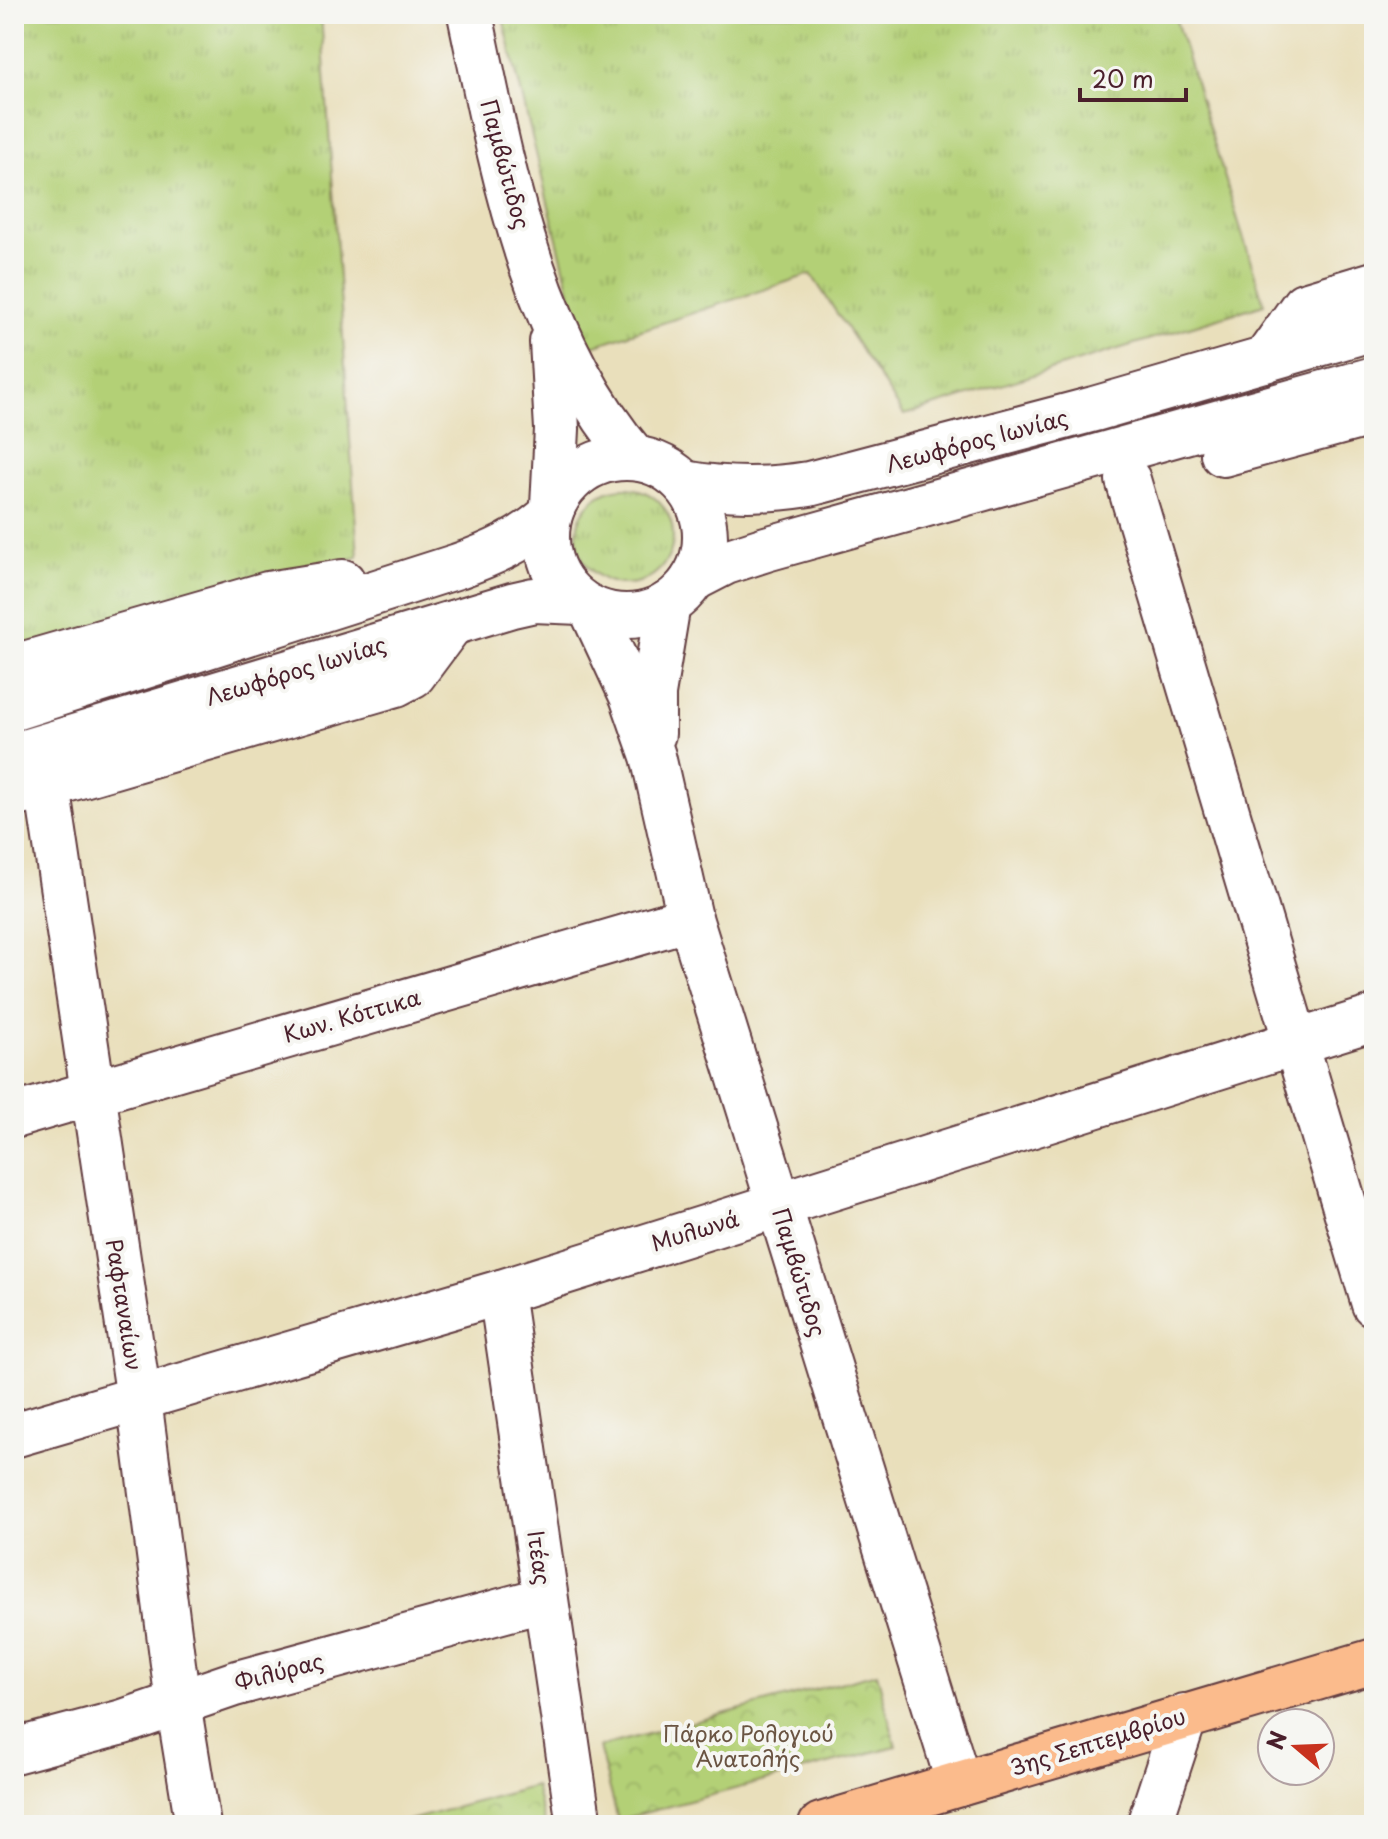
<svg xmlns="http://www.w3.org/2000/svg" width="1388" height="1839" font-family="'Playpen Sans',sans-serif">
  <style>
    .grass { fill: url(#grass-tufts); stroke: #7e7850; stroke-width: 2 }
    .park { fill: url(#park-crowns); stroke: #7e7850; stroke-width: 2 }
    .lines { fill: none; stroke-linecap: round; stroke-linejoin: round }
    .minor-casing { stroke: #623c41; stroke-width: 48 }
    .major-casing { stroke: #623c41; stroke-width: 48 }
    .minor { stroke: #fff; stroke-width: 44 }
    .major { stroke: #fbbb8c; stroke-width: 44 }
    .labels { text-anchor: middle; stroke-width: 8; stroke-linejoin: round; paint-order: stroke }
    .street-label { font-size: 22px; fill: #4a1f2b; stroke: #f6f6f2 }
    .park-label { font-size: 22px; fill: #6a5442; stroke: #f6f6f2 }
  </style>
  <defs>
    <pattern id="grass-tufts" width="24" height="20" patternUnits="userSpaceOnUse" patternTransform="scale(2)"><rect width="24" height="20" fill="#b3d076"/><path d="M3 7l-1-3M5 7V3M7 7l1-3M15 17l-1-3M17 17v-4M19 17l1-3" fill="none" stroke="#9bb266"/></pattern>
    <pattern id="park-crowns" width="20" height="18" patternUnits="userSpaceOnUse" patternTransform="scale(2)"><rect width="20" height="18" fill="#b3d076"/><path d="M2 6a3 3 0 1 1 6 0M12 15a3 3 0 1 1 6 0" fill="none" stroke="#9bb266"/></pattern>
  </defs>
  <rect width="100%" height="100%" fill="#f6f6f2"/>
  <filter id="ink" filterUnits="userSpaceOnUse"><feTurbulence type="fractalNoise" baseFrequency=".0125" numOctaves="2"/><feDisplacementMap in="SourceGraphic" scale="16" xChannelSelector="R" yChannelSelector="G"/><feConvolveMatrix kernelMatrix="1 2 1 2 8 2 1 2 1" color-interpolation-filters="sRGB"/></filter>
  <filter id="wash" filterUnits="userSpaceOnUse"><feTurbulence type="fractalNoise" baseFrequency=".006" numOctaves="4" result="noise"/><feDisplacementMap in="SourceGraphic" scale="32" xChannelSelector="R" yChannelSelector="G"/><feGaussianBlur stdDeviation="1.8" result="paint"/><feColorMatrix in="noise" values="0 0 0 0 0 0 0 0 0 0 0 0 0 0 0 0 0 1.4 0 .05"/><feComposite in="paint" operator="in"/></filter>
  <g filter="url(#wash)">
    <rect width="100%" height="100%" fill="#e9dfbb"/>
    <g class="grass">
      <path d="M14,14H321L358,557L14,655Z"/>
      <path d="M502,14H1174L1264,304L904,415L811,274L584,349Z"/>
      <circle cx="625" cy="536" r="48"/>
    </g>
    <g class="park">
      <path d="M877,1673L896,1746L618,1820L599,1747Z"/>
      <path d="M535,1786L545,1825H392Z"/>
    </g>
  </g>
  <g filter="url(#ink)">
    <g class="lines">
      <g class="minor-casing">
        <g id="minor">
          <path d="M470,14C502,167 531,336 635,458"/>
          <path d="M552,342L557,429L553,506"/>
          <path d="M1265,360L1304,305L1374,284"/>
          <path d="M1223,454L1374,413"/>
          <circle cx="626" cy="537" r="79"/>
          <path d="M1128,480L1374,1304"/>
          <path d="M684,483C727,491 765,491 809,484L1094,409L1374,328"/>
          <path d="M693,579L726,562L766,549L1374,379"/>
          <path d="M591,608L632,696L653,756L690,918L959,1784"/>
          <path d="M14,667L268,594L343,582"/>
          <path d="M14,708L458,566C492,554 521,541 549,517"/>
          <path d="M653,734V694L668,604"/>
          <path d="M14,755L512,605L534,600L580,602"/>
          <path d="M47,785L139,1399L178,1703L198,1825"/>
          <path d="M14,795L396,684L413,675L451,624"/>
          <path d="M14,1116L690,918"/>
          <path d="M501,1292L579,1825"/>
          <path d="M14,1435L501,1292L1374,1018"/>
          <path d="M14,1751L123,1722L234,1684L545,1599"/>
          <path d="M1149,1825L1185,1716"/>
        </g>
      </g>
      <g class="major-casing">
        <path id="major" d="M821,1825L1374,1661"/>
      </g>
      <use href="#minor" class="minor"/>
      <use href="#major" class="major"/>
    </g>
  </g>
  <g class="labels">
    <g class="street-label">
      <text transform="translate(505 164) rotate(75)" y="8">Παμβώτιδος</text>
      <text transform="translate(977 441) rotate(-15)" y="8">Λεωφόρος Ιωνίας</text>
      <text transform="translate(296 671) rotate(-17)" y="8">Λεωφόρος Ιωνίας</text>
      <text transform="translate(352 1016) rotate(-16)" y="8">Κων. Κόττικα</text>
      <text transform="translate(695 1231) rotate(-17)" y="8">Μυλωνά</text>
      <text transform="translate(799 1272) rotate(73)" y="8">Παμβώτιδος</text>
      <text transform="translate(124 1305) rotate(81)" y="8">Ραφταναίων</text>
      <text transform="translate(539 1558) rotate(82)" y="8">Ιτέας</text>
      <text transform="translate(279 1672) rotate(-15)" y="8">Φιλύρας</text>
      <text transform="translate(1098 1742) rotate(-17)" y="8">3ης Σεπτεμβρίου</text>
    </g>
    <g class="park-label">
      <text x="748" y="1742">Πάρκο Ρολογιού<tspan x="748" dy="25">Ανατολής</tspan></text>
    </g>
  </g>
  <rect width="1388" height="1839" fill="none" stroke="#f6f6f2" stroke-width="48"/>
  <g transform="translate(1296 1747) rotate(289)"><circle r="38" fill="#f6f6f2" stroke="#b1a0a2" stroke-width="2"/>
  <path d="M0-6L14 30L0 20L-14 30Z" fill="#c8321e"/>
  <text y="-12" font-size="22" font-weight="bold" text-anchor="middle" fill="#4a1f2b">N</text>
  </g>
  <path d="M1080 88v12h106v-12" fill="none" stroke="#4a1f2b" stroke-width="4"/>
  <text x="1092" y="88" font-size="24" fill="#4a1f2b" stroke="#f6f6f2" stroke-width="6" paint-order="stroke">20 m</text>
</svg>
